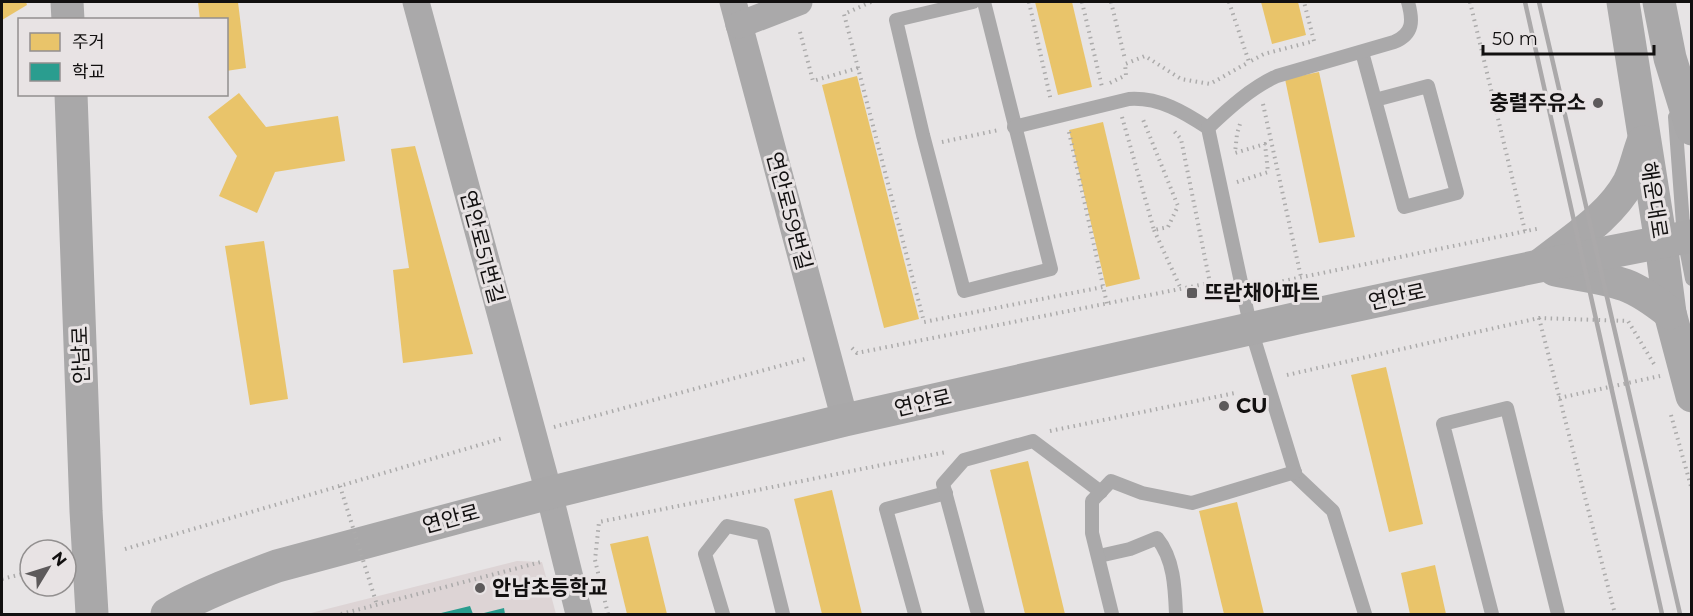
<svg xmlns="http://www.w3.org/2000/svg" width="1693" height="616" font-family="Montserrat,'Noto Sans KR',sans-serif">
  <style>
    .built { fill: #ddd4d5 }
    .homes { fill: #e9c46a }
    .schools { fill: #2a9d8f }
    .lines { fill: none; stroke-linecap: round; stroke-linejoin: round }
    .path { stroke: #acabab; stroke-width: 4; stroke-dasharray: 1.5 4.5; stroke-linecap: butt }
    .lane { stroke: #aaa9aa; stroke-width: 14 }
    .street { stroke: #aaa9aa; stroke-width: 27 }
    .secondary { stroke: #a9a8a9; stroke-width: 33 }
    .rail { stroke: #aba9aa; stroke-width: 4.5 }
    .path-bridge { stroke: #acabab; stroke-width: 4; stroke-dasharray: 1.5 4.5; stroke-linecap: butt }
    .poi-dot { fill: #5d5a5b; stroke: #e8e3e4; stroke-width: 2 }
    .labels { text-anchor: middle; stroke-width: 6; stroke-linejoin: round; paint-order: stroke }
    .poi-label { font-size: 21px; font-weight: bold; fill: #121010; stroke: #e8e3e4; text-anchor: start }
    .street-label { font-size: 21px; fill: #121010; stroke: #e8e3e4 }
  </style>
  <rect width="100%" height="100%" fill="#e7e4e5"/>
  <path class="built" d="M517,561L542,562L556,614H307Z"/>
  <g class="homes">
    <path d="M2,2H26L27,5L2,20Z"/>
    <path d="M198,2H238L246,68L226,71V20H200Z"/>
    <path d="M1035,2H1072L1092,87L1058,95Z"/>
    <path d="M1261,2H1298L1306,35L1272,44Z"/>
    <path d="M1319,72L1355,237L1319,243L1285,79Z"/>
    <path d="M857,76L919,319L884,328L822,85Z"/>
    <path d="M239,93L266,127L338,116L345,161L275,172L257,213L219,196L237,156L208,117Z"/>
    <path d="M1103,122L1140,279L1106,287L1069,130Z"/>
    <path d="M415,146L473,354L403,363L393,270L409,268L391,149Z"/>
    <path d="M264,241L288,399L250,405L225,246Z"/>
    <path d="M1386,367L1423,524L1389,532L1351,375Z"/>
    <path d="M1028,461L1065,614H1025L990,470Z"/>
    <path d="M832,490L862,614H822L794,499Z"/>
    <path d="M1237,502L1264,614H1224L1199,511Z"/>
    <path d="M648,536L667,614H627L610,544Z"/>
    <path d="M1435,565L1446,614H1410L1401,573Z"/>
  </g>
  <g class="schools">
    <path d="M470,606L473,614H437Z"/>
    <path d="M504,608L505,614H480Z"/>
  </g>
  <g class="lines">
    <g class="path">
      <path d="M871,2L844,14L924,322L1103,287"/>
      <path d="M1029,2L1051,101"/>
      <path d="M1082,2L1102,87"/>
      <path d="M1111,2L1125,59"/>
      <path d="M1229,2L1249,62L1264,54L1314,41L1304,2"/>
      <path d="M1470,2L1525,231"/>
      <path d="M800,32L813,81L858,68"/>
      <path d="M1110,83L1126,75L1125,64L1145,56L1181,79L1210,84L1249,62"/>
      <path d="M1263,104L1301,277"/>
      <path d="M1122,117L1154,230L1168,227L1178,206L1142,117"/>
      <path d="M1069,132L1107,304"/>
      <path d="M942,142L999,130"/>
      <path d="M1237,182L1268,172L1265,144L1235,153L1237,134L1240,124"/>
      <path d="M1154,230L1181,289"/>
      <path d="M1259,286L1541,228"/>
      <path d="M1539,318L1615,614"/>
      <path d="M852,348L857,353L1210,283L1181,139L1173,130"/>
      <path d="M1287,375L1539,318L1628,321L1654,364"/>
      <path d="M1559,398L1660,376"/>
      <path d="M1671,415L1692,490"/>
      <path d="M554,427L805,359"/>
      <path d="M1050,431L1235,393"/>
      <path d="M125,549L503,438"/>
      <path d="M2,579L30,572"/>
      <path d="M341,614L541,562"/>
      <path d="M608,614L595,560L599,522L946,452"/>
    </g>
    <g class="lane">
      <path d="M973,2L896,20L923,135L964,291L1051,269L984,2"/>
      <path d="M1362,52L1404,207L1457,193L1428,86L1375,100"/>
      <path d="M1675,117L1684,238L1692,279"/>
      <path d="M1014,127L1129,99C1159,97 1184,112 1208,128L1251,329L1296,476L1333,511L1365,614"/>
      <path d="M1208,128C1229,108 1251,88 1277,76L1394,42C1414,34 1413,20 1408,2"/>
      <path d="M1099,556L1130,549L1157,538C1174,559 1175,588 1176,614"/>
      <path d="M723,614L705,554L727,526L763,534L783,614"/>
      <path d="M915,614L886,509L946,493"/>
      <path d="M978,614L943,484L964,460L1033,441L1101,492"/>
      <path d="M1112,614L1092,533V501L1111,481L1142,493L1192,503L1295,472"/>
      <path d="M1492,614L1443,424L1507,408L1558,614"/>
    </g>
    <g class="street">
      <path d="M416,2L549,493L579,614"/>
      <path d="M733,2L845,420"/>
      <path d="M739,25L799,2"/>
    </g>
    <g class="secondary">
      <path d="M67,2L68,20"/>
      <path d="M1623,2L1661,243L1670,313L1692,396"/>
      <path d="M1659,2L1670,58L1692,129"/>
      <path d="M71,94L86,511L92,614"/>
      <path d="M1543,263C1573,239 1610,217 1629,182C1635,170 1638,155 1643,142"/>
      <path d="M1555,270C1578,275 1603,277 1625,285C1641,291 1656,302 1670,313"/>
      <path d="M167,614C202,594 239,580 277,566L549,493L845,420L1298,318L1539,266L1692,236"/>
    </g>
    <g class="rail">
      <path d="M1525,2L1662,614"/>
      <path d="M1539,2L1680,614"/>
    </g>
    <path class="path-bridge" d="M340,486L377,605"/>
  </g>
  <g class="poi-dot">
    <circle cx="1598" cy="103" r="6"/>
    <rect x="1186" y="287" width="12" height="12" rx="3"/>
    <circle cx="1224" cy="406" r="6"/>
    <circle cx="480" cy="588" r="6"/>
  </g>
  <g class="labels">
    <g class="poi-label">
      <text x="1586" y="110" text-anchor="end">충렬주유소</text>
      <text x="1204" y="300">뜨란채아파트</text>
      <text x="1236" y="413">CU</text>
      <text x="492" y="595">안남초등학교</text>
    </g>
    <g class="street-label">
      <text transform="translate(1654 200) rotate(81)" y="7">해운대로</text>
      <text transform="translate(789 211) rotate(75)" y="7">연안로59번길</text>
      <text transform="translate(482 247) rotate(75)" y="7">연안로51번길</text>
      <text transform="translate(1397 297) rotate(-12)" y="7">연안로</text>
      <text transform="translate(81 355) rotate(-92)" y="7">안남로</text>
      <text transform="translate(923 403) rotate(-13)" y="7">연안로</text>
      <text transform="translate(451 519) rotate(-15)" y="7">연안로</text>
    </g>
  </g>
  <rect width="1693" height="616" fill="none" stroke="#121010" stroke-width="6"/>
  <rect x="18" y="18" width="210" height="78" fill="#e8e3e4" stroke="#928f8f" stroke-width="1.5"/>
  <rect x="30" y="33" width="30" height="18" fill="#e9c46a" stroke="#928f8f" stroke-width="1.5"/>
  <text x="72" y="48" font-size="18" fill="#121010">주거</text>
  <rect x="30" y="63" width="30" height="18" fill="#2a9d8f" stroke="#928f8f" stroke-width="1.5"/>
  <text x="72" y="78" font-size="18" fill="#121010">학교</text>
  <g transform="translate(48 568) rotate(52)"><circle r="28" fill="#e8e3e4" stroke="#928f8f" stroke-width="1.5"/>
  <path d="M0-4.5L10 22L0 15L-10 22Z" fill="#5d5a5b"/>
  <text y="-9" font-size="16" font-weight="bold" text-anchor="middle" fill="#121010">N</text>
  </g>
  <path d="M1483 45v9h171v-9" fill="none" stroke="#121010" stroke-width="3"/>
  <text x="1492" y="45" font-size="18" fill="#121010" stroke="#e8e3e4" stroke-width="4.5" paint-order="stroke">50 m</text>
</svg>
